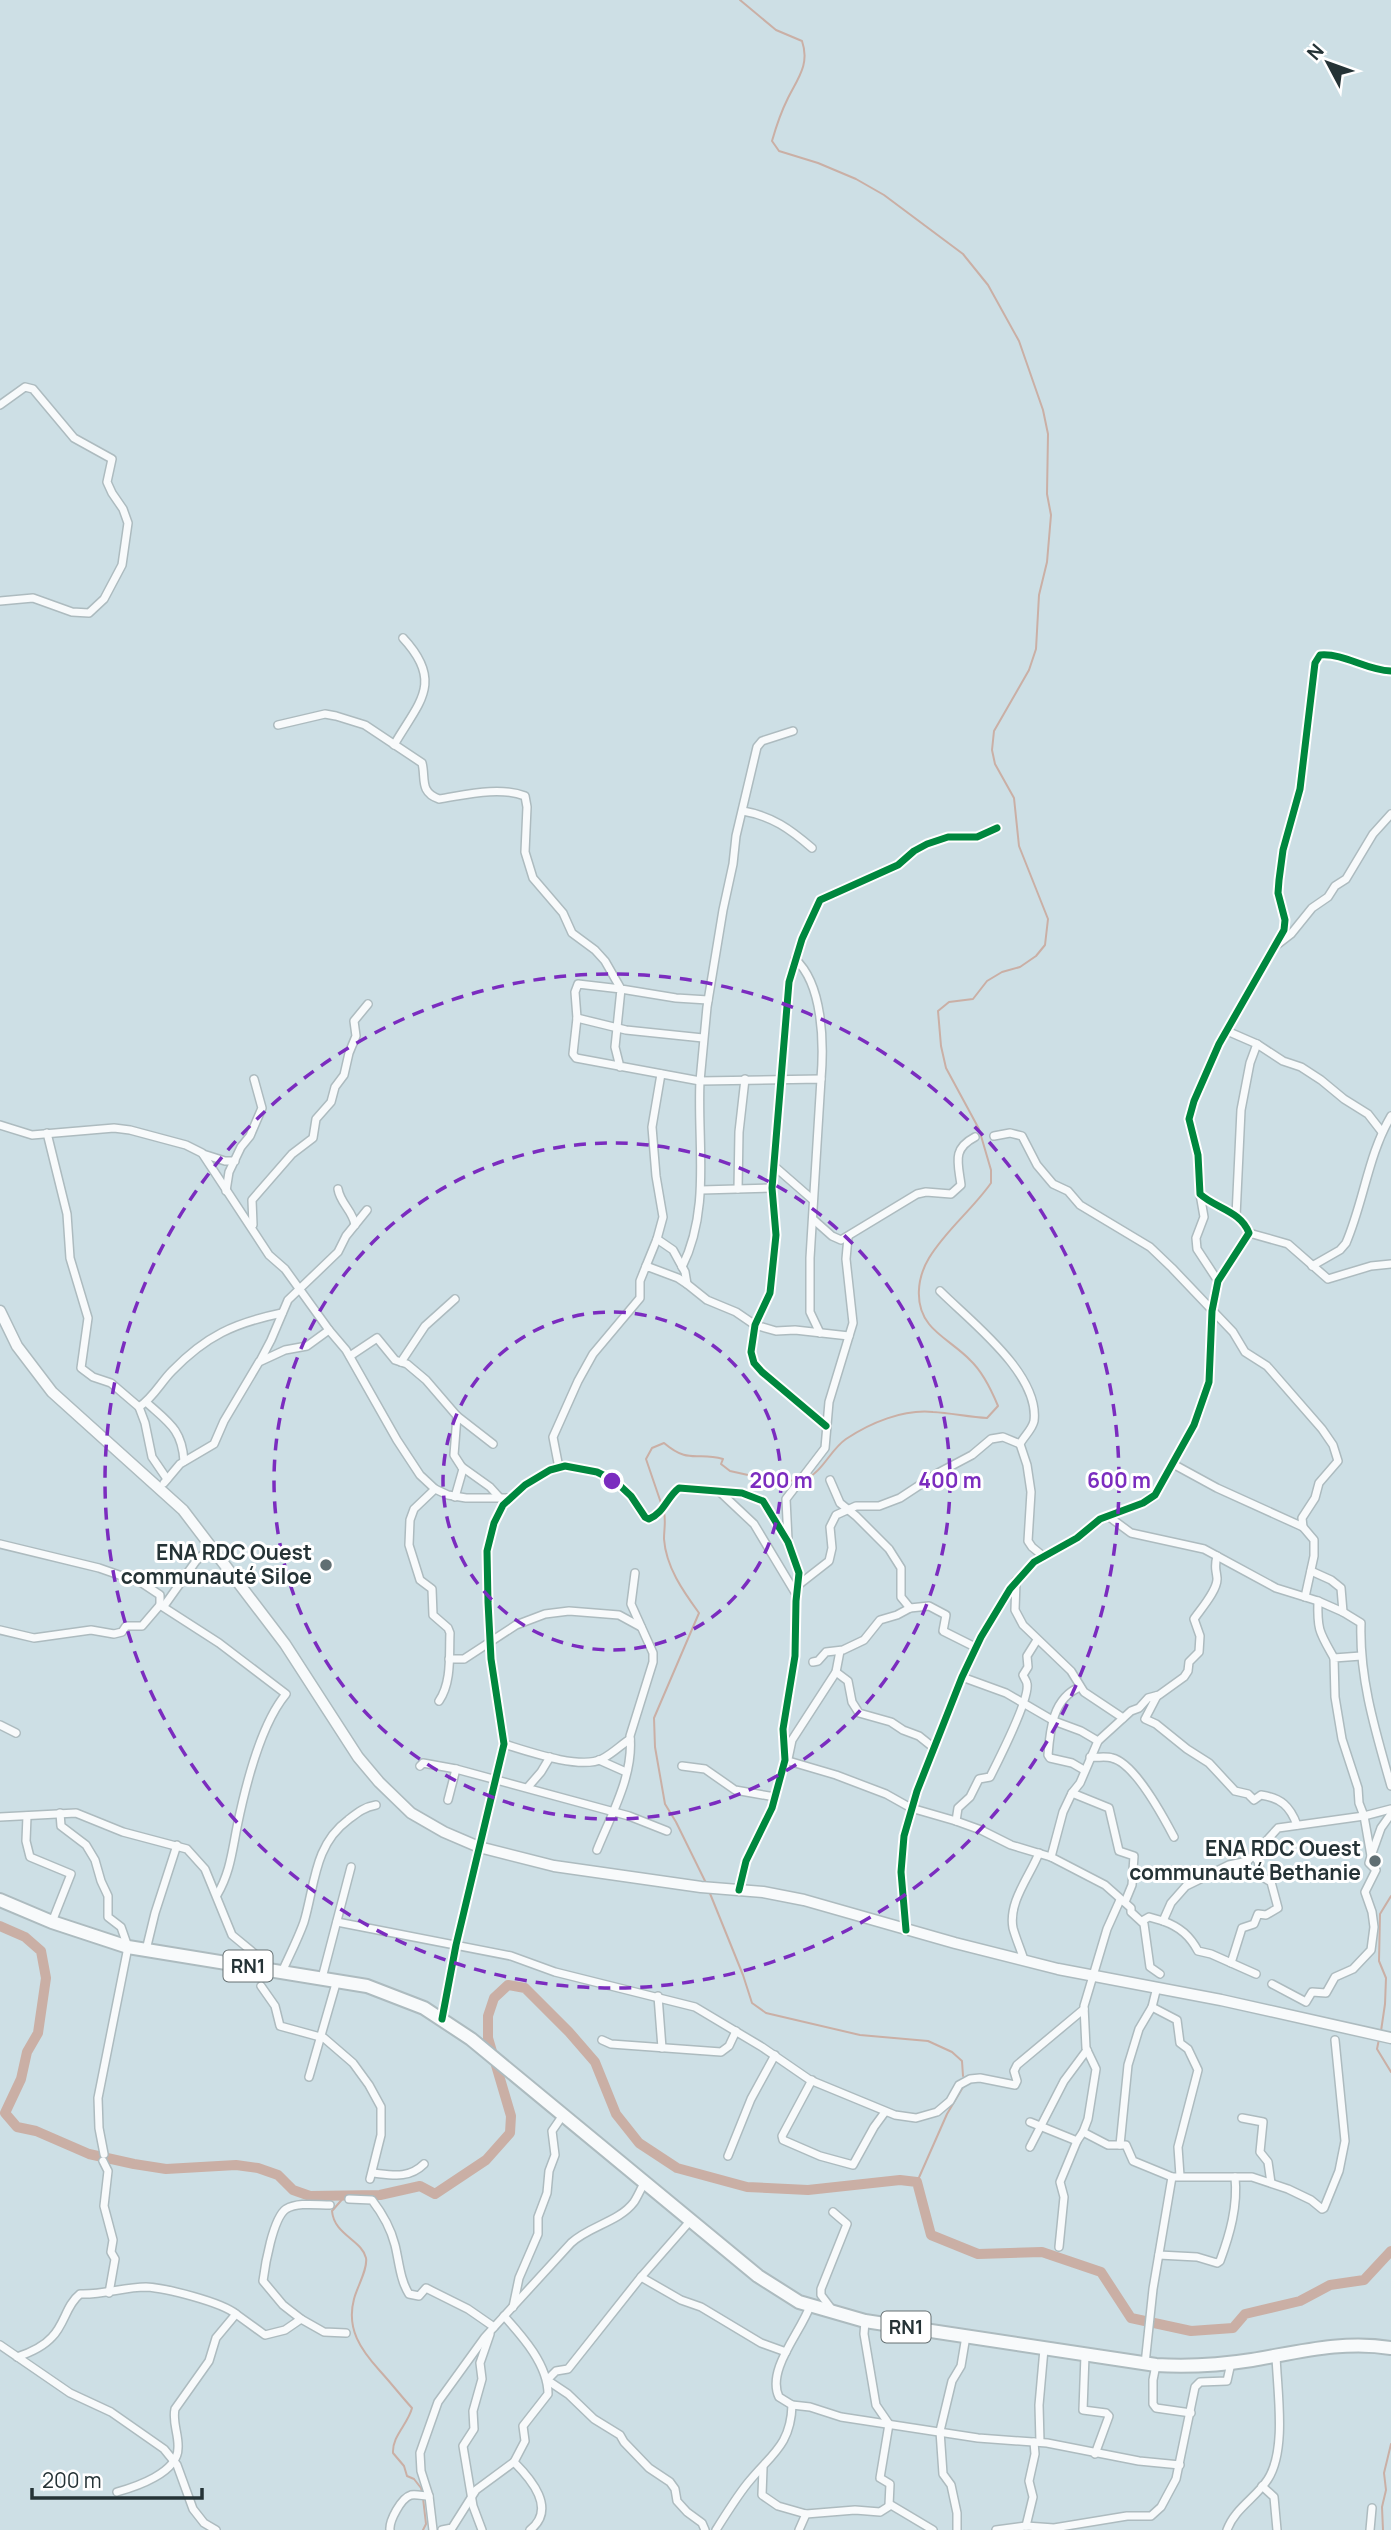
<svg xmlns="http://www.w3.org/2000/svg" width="1391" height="2530" font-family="Manrope,sans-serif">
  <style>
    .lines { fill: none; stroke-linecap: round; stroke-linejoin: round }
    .stream { stroke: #caafa5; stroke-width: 2 }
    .river { stroke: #caafa5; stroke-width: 10 }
    .street-casing { stroke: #adbbbf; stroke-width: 10 }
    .secondary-casing { stroke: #adbbbf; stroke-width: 13 }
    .highway-casing { stroke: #adbbbf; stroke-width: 16 }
    .street { stroke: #f8fafb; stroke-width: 7 }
    .secondary { stroke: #f8fafb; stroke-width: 10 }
    .highway { stroke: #f8fafb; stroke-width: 12 }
    .cycleway-casing { stroke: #fff; stroke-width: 11 }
    .cycleway { stroke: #00873e; stroke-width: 7 }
    .ring { fill: none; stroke: #7b2cbf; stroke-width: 3.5; stroke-dasharray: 12 9 }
    .poi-dot { fill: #606f73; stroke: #fff; stroke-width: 2.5 }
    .labels { text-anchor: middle; stroke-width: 6; stroke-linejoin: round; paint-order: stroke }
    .shield { fill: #fff; stroke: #667072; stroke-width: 2 }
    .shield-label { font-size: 19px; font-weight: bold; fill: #253336 }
    .poi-label { font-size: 21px; font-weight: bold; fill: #253336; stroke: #fff; text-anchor: end }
    .centre { fill: #7b2cbf; stroke: #fff; stroke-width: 3.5 }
    .ring-label { font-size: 21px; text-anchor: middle; font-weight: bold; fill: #7b2cbf; stroke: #fff; stroke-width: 6; stroke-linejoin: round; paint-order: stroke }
  </style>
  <rect width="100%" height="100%" fill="#cddfe5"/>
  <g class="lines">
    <g class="stream">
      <path d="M740,0L776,30L802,41C810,64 798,78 788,98C781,112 776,127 772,141L779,151L818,163L856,179L884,195L963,254L988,285L1019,341L1043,410L1048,434L1047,494L1051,515L1047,562L1039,595L1036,649L1029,670L994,731L992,750L995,764L1014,798L1019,846L1048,919L1045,945L1036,956L1020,967L1002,972L987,981L973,999L949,1002L938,1011L941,1046L946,1068L979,1129L991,1170V1183C972,1210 946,1230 929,1258C917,1278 914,1305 929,1324C938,1336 959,1348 970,1360C983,1372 991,1389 998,1406L987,1418C969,1417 951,1413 933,1412C903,1409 870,1423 846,1439C830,1450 823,1472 804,1480"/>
      <path d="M661,1503L646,1459L652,1448L664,1443C690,1465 696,1451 723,1459L721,1464L730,1471L748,1475L795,1481"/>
      <path d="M664,1512C666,1522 664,1529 664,1539C666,1567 683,1591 699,1613L654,1718L655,1747L665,1804L676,1822L706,1883"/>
      <path d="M709,1891L743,1975L752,2003L766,2013L860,2035L928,2041L952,2052L962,2061L963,2076"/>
      <path d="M1381,2031L1385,2004L1386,1978L1379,1961L1380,1914L1391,1896"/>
      <path d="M1379,2039L1377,2049L1391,2072"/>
      <path d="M917,2182L947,2114L963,2087"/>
      <path d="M345,2196L332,2211C334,2235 362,2240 366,2258C368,2269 357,2287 354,2299C346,2329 361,2350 380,2371C391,2383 401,2396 412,2408C408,2424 392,2436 393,2453L404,2466L407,2476L414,2479L421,2488L422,2492"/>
      <path d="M423,2530L426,2524L423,2498"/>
      <path d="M1383,2530L1382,2507L1386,2490L1384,2473L1391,2444"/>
    </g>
    <path class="river" d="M0,1926L25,1937L41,1951L46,1978L38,2033L27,2052L21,2079L5,2113L17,2127L36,2131L89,2154L134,2164L166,2169L236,2165L258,2168L278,2175L293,2190L310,2196L380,2195L420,2186L435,2194L486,2160L510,2133L511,2116L488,2038V2016L494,1998L508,1985L525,1988L569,2032L595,2062L616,2114L639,2143L677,2168L747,2187L808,2190L900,2180L917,2182L931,2235L978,2254L1042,2252L1101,2272L1131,2318L1191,2331L1233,2328L1245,2314L1300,2301L1330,2285L1364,2280L1391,2251"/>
    <g class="street-casing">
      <g id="street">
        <path d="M0,405L25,387L33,389L74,438L112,459L107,482L112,493L123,509L128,523L122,565L104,599L89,613L72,612L33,598L0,601"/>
        <path d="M278,725L325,714L336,716L365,725L422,763C426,778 419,792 439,799C465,795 499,786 525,796L527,807L525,852L533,878L563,913L572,933L595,950L605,961L621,989L676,998L708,1000"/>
        <path d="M793,731L762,741L757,747L736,836L733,864L723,910L707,1007L700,1081L821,1079L810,1258V1312L820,1333"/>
        <path d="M394,745C418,703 445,683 403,638"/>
        <path d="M743,811C772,816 790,829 812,848"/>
        <path d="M1278,944L1291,934L1312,908L1328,897L1335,886L1346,879L1373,834L1391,814"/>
        <path d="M795,959C823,984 824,1043 821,1079"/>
        <path d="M577,1018L626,1030L703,1038"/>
        <path d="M1227,1031L1257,1044L1250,1063L1241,1110L1236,1216"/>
        <path d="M1257,1044L1283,1061L1301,1067L1321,1080L1344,1099L1368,1114L1382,1132"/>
        <path d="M620,1067L615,1047L621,989L578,984L575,992L577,1018L573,1054L576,1058L700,1081C697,1143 711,1209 682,1267"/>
        <path d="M661,1074L652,1127L656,1176L663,1217L657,1239L673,1250L685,1272L687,1284L707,1300L736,1312L755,1325L776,1331L795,1330L849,1336"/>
        <path d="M0,1125L32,1135L114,1128L130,1130L186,1145L202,1153L269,1255L285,1269L329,1330L346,1350L397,1440L420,1475L435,1489L448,1495L466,1498H510"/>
        <path d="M47,1133L67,1214L70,1258L88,1318L81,1368L93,1377L111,1383L139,1407L145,1423L152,1457L167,1479"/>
        <path d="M994,1136L1010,1133L1022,1136L1037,1165L1053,1184L1068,1191L1080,1205L1150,1247L1172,1268L1233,1332L1245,1352L1267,1366L1322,1429L1333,1445L1338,1461L1319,1483L1315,1498L1302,1518L1303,1527L1314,1540V1556L1305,1597"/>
        <path d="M203,1154L225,1161H235"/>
        <path d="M774,1166L813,1200"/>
        <path d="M338,1189C340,1203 353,1211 355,1225"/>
        <path d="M738,1189L739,1132L745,1079"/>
        <path d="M701,1190L772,1188"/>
        <path d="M226,1191L229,1172L241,1147L250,1136L262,1108L254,1079"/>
        <path d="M1200,1194L1204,1217L1196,1238L1197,1249L1218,1281"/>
        <path d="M814,1220L832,1236L841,1240L917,1194L926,1192L951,1194L961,1185C958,1162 952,1149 975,1137"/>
        <path d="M253,1225L252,1200L292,1154L313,1138L316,1119L331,1102L335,1087L344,1075L349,1053L356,1036L354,1021L368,1004"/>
        <path d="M1249,1233L1288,1244L1328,1279L1371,1266L1391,1264"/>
        <path d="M646,1266L657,1239"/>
        <path d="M1312,1266L1340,1250L1346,1243C1364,1201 1368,1155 1391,1116"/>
        <path d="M940,1291C970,1321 1040,1374 1034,1421C1032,1430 1024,1436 1020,1444L1027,1465L1031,1492L1028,1541L1032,1547L1043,1556"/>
        <path d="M350,1356L377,1338L395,1360L407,1364L426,1380L457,1416L454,1455L463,1469L455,1497"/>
        <path d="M260,1361L271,1340L288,1300L338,1252L346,1236L367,1210"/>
        <path d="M401,1362L425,1326L455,1299"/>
        <path d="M146,1402C168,1422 182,1429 184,1461"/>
        <path d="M139,1407C153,1398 161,1382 172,1371C206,1336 234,1323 282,1313"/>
        <path d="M457,1416L493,1444"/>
        <path d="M826,1426L762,1372L754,1363L751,1352L755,1325L770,1293L776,1235L772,1188L789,982L802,939L820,900L898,865L914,851L927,844L948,837H977L997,828"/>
        <path d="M1173,1464L1217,1488L1303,1527"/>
        <path d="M462,1467L490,1487L500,1498"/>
        <path d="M559,1468L553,1437L578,1381L593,1354L640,1298V1281L646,1266L678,1278L687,1284"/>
        <path d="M830,1480L840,1503L856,1516L889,1549L901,1568V1597L910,1608"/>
        <path d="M164,1483L180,1464L214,1444L224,1421L259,1362L285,1350L307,1346L329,1330"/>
        <path d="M435,1489L414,1509L410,1520L409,1545L420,1580L432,1589L433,1615L448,1628L450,1633C449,1655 452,1682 439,1701"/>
        <path d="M720,1492L754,1524L796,1594"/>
        <path d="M1108,1516L1131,1533L1204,1549L1276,1588L1318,1601L1343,1612L1361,1623C1359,1679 1376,1733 1391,1786"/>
        <path d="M788,1540L786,1499L825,1448L829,1402L853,1323L846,1259L848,1237"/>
        <path d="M0,1544L99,1568L142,1583L160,1595V1605L219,1643L286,1694C260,1725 245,1788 237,1827C232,1852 230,1873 217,1895"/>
        <path d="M1311,1571L1331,1580L1341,1588L1343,1612"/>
        <path d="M1016,1581L1015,1610L1023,1625L1071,1671L1084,1692L1123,1718"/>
        <path d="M797,1586L829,1561L832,1548L830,1527L836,1515L856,1506H879L900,1498L938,1473L972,1455L991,1439L1003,1437L1020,1444"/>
        <path d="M1318,1601C1317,1631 1320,1633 1334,1658"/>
        <path d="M164,1606L196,1561L211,1547"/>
        <path d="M0,1630L34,1638L91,1630L114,1634L122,1632L126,1626H142L160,1605"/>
        <path d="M449,1659H464L516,1625L545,1614L569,1611L619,1615L641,1627"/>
        <path d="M813,1662L818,1661L826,1652L843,1650L864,1640L880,1620L897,1615L910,1608L929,1606L946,1615L943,1631L975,1647"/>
        <path d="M836,1672L848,1681L852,1702L859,1713L891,1722L903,1730L919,1736L934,1748"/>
        <path d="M962,1677L1006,1693L1054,1721L1081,1731L1098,1741"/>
        <path d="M1080,1687C1053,1698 1050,1729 1048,1755L1050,1758L1072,1763L1084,1770"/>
        <path d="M1157,1696L1145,1719L1156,1724L1187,1749L1209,1763L1235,1791L1248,1794L1254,1800L1261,1795C1281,1798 1290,1806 1297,1825"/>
        <path d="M0,1725L16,1733"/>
        <path d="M504,1744C527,1751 580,1770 602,1759C612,1754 621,1745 630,1739"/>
        <path d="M1090,1757C1097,1758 1106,1756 1112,1758C1135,1763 1164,1818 1174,1837"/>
        <path d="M788,1759L792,1740L836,1672L840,1651"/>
        <path d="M599,1760L626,1772"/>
        <path d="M785,1760L836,1775L886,1794L911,1808L956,1821L981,1830L1011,1845L1051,1857L1105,1885L1131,1908V1912L1144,1924L1150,1967L1160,1974"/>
        <path d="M420,1766L423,1763L456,1769"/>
        <path d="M682,1766L705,1769L735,1790L775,1797"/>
        <path d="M528,1787L541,1772L550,1757"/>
        <path d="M1072,1793L1109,1808L1119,1851L1134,1856L1132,1885L1125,1902"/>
        <path d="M448,1800L456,1769L629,1816L667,1831"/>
        <path d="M60,1813L61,1826L86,1845L95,1860L101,1881L108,1896V1917L121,1927L128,1947L98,2098L99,2128L104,2154"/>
        <path d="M27,1816L26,1841L30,1857L71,1874L52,1922"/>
        <path d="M0,1817L76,1813L123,1832L187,1849L205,1869L232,1935L255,1954L258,1968"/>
        <path d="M956,1821L958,1808L970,1797L979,1779L990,1777C998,1761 1030,1699 1027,1684C1027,1681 1024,1678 1023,1675L1028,1667L1027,1656L1037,1640"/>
        <path d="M597,1850C611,1815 634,1775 630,1736L653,1662V1653L631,1604L635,1573"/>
        <path d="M1371,1856L1381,1828L1391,1814"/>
        <path d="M1051,1857L1063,1812L1072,1793L1080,1783L1098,1741L1131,1711L1139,1708L1148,1698L1159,1695L1184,1677L1188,1671L1189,1662L1199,1652L1200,1636L1194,1619C1200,1610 1218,1590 1217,1578C1216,1568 1214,1568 1217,1556"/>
        <path d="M1142,1921L1149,1917L1163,1921L1171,1903L1186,1886L1229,1865L1248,1861L1278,1828L1364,1816L1391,1809"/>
        <path d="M1163,1921C1180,1927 1190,1936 1198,1951L1211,1954L1256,1974"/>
        <path d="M337,1922L511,1956L555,1972L695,2007L762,2047L810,2080L895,2115L916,2118L937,2112L950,2101L959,2085L970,2079L980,2078L1015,2085L1017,2081L1014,2071L1017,2065L1084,2009"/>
        <path d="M906,1930L901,1872L904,1836L917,1791L962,1677L981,1637L1010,1589L1034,1562L1077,1538L1100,1519L1143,1503L1155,1495L1194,1425L1209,1382L1212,1311L1218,1281L1249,1233C1241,1211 1215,1208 1200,1194L1198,1155L1189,1119L1194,1101L1219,1044L1284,930L1285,920L1278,893L1279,880L1283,850L1300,789L1315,663L1320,655C1345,653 1365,670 1391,671"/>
        <path d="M146,1950L155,1913L177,1845"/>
        <path d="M1024,1960C1021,1950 1016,1939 1013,1928C1008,1902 1030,1876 1039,1853"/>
        <path d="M1231,1963L1242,1928L1254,1924L1258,1914L1266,1915L1278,1908L1271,1882L1261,1876L1258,1861L1254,1856"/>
        <path d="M282,1972C289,1956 298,1939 304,1922C315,1885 314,1845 348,1820C357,1813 364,1807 376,1805"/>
        <path d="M322,1978L351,1867"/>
        <path d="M1272,1984L1306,2002L1312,1992L1326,1993L1335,1977L1353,1969L1371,1950L1374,1927L1372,1912L1365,1892L1376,1870L1369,1863L1371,1856L1364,1816L1359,1803L1358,1788L1342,1739L1335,1697L1334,1658L1361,1656"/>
        <path d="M261,1986L275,2006L280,2026L324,2038L353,2063L369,2085L381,2107V2135L370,2179"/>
        <path d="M658,1996L662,2048"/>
        <path d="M1152,2007L1177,2020L1180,2043L1188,2049L1198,2070L1178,2147L1180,2176"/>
        <path d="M442,2019L456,1945L504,1744L491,1659L488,1602L487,1551L494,1523L503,1505L525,1485L550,1470L565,1466L597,1472L615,1481L631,1496L645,1517L649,1519C664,1513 667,1497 679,1488L742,1493L763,1501L788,1542L799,1573L796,1601L795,1656L783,1729L785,1760L772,1808L746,1861L739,1890"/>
        <path d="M602,2040L611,2044L721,2052L729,2046L736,2031"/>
        <path d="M309,2077L337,1980"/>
        <path d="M812,2080L782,2136L783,2140L820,2156L853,2165L874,2127L885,2112"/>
        <path d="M1242,2118L1263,2122L1260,2152L1268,2162L1271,2183"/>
        <path d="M1030,2122L1077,2141L1083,2132L1108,2145H1126L1133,2161L1172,2177L1153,2289L1145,2364"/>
        <path d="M1083,2132L1088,2119L1096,2069L1086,2048L1084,2006L1107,1929L1120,1900"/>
        <path d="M1120,2145L1128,2065L1139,2029L1152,2007L1157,1987"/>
        <path d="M1030,2147L1064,2081L1087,2050"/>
        <path d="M728,2156L751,2099L775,2055"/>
        <path d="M103,2161L108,2171L104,2206L113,2240L111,2252L115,2259L109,2293"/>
        <path d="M373,2173C392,2175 409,2179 424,2164"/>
        <path d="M1172,2177H1252L1288,2189L1311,2200L1322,2209L1324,2208L1339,2171L1345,2141L1335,2040"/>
        <path d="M349,2199L372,2200C382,2213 391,2229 395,2245C399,2261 400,2280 409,2294L419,2296L426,2288L468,2309L494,2327"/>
        <path d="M833,2212L847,2224L821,2289V2295L833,2311"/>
        <path d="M1059,2247L1064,2197L1060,2182L1077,2141"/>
        <path d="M1159,2255L1197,2257L1217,2263L1220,2261C1230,2234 1238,2206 1235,2177"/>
        <path d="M641,2277L681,2300L701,2307L761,2343L786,2352"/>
        <path d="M513,2307L519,2278L538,2234V2217L547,2193L549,2171L555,2155L552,2131L563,2115"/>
        <path d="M301,2319L283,2305L263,2281C265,2265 273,2218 286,2209C298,2202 317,2205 330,2205"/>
        <path d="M865,2321L864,2334L876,2405L889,2424L880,2478L890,2484L889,2505"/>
        <path d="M0,2345L70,2393L111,2412L164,2449L177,2465L193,2509L204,2523L216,2530"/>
        <path d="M1085,2355L1083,2410L1106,2413L1109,2416L1095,2454"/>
        <path d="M17,2357C29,2353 44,2346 52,2337C65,2324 66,2305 80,2294C103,2295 124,2287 146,2287C166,2288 221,2302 236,2314"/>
        <path d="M1156,2365L1153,2380V2404L1156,2408L1191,2413"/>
        <path d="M547,2380L568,2394L594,2419L620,2435L624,2442L649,2468L670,2482L675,2489L677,2501L687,2512L702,2523L705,2530"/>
        <path d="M547,2380L556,2371L568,2369L641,2277L691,2220"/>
        <path d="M792,2405L810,2407L841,2417L978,2438L1047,2443L1139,2461L1180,2465"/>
        <path d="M1040,2442L1039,2405L1044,2349"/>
        <path d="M514,2462C531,2479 557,2509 530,2530"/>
        <path d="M763,2468L762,2495L778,2506L806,2514L855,2510L880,2512L891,2505L933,2530"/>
        <path d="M1262,2486L1274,2497L1277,2530"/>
        <path d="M117,2492C135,2487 178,2473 178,2448C179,2435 172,2422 175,2409L209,2361L216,2338L236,2314L265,2335L285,2330L301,2319L324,2332L346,2333"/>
        <path d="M1026,2526L1033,2497L1029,2481L1035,2454L1034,2442"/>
        <path d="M390,2530C389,2521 401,2498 411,2495C416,2494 424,2496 429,2496"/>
        <path d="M433,2530L429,2496L421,2471L420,2453L438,2402L485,2337L571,2243C589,2226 619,2222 634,2202C638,2196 641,2188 645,2182"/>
        <path d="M442,2530L452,2528L476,2490L514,2462L525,2441L523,2426L548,2394C548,2365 523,2337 504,2316"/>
        <path d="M482,2530L473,2506L463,2446L474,2429L473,2411L482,2379L480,2363L490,2334"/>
        <path d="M716,2530C726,2514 736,2498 747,2484C770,2455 791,2446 792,2405L779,2397C766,2370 801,2332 810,2306"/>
        <path d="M799,2530L806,2514"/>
        <path d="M957,2530V2513L951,2485L943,2474L940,2431L952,2381L961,2366L966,2336"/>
        <path d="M996,2530L1026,2526L1054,2528L1127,2516H1151L1161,2507L1176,2479L1195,2387L1200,2382L1227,2381L1231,2363"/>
        <path d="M1227,2530C1235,2508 1256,2498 1268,2479C1287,2449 1277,2390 1276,2355"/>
        <path d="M1370,2530L1372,2508"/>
      </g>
    </g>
    <g class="secondary-casing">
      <path id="secondary" d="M0,1311L17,1346L52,1392L183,1510L285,1644L358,1757L379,1782L411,1813L444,1832L479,1847L554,1866L701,1887L763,1892L804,1900L955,1943L1058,1969L1221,2000L1391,2038"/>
    </g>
    <g class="highway-casing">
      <path id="highway" d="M0,1900L52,1922L128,1947L367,1986L424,2008L471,2039L758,2276L799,2302L865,2321L1156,2365C1188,2367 1220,2365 1252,2360C1299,2352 1344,2340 1391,2348"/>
    </g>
    <use href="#street" class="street"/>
    <use href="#secondary" class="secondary"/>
    <use href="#highway" class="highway"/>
    <g class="cycleway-casing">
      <g id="cycleway">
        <path d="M826,1426L762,1372L754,1363L751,1352L755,1325L770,1293L776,1235L772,1188L789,982L802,939L820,900L898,865L914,851L927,844L948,837H977L997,828"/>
        <path d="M906,1930L901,1872L904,1836L917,1791L962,1677L981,1637L1010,1589L1034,1562L1077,1538L1100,1519L1143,1503L1155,1495L1194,1425L1209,1382L1212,1311L1218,1281L1249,1233C1241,1211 1215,1208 1200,1194L1198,1155L1189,1119L1194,1101L1219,1044L1284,930L1285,920L1278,893L1279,880L1283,850L1300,789L1315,663L1320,655C1345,653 1365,670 1391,671"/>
        <path d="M442,2019L456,1945L504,1744L491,1659L488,1602L487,1551L494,1523L503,1505L525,1485L550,1470L565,1466L597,1472L615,1481L631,1496L645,1517L649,1519C664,1513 667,1497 679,1488L742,1493L763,1501L788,1542L799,1573L796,1601L795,1656L783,1729L785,1760L772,1808L746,1861L739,1890"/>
      </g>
    </g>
    <use href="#cycleway" class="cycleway"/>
  </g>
  <g class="ring">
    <circle cx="612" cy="1481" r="169"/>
    <circle cx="612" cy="1481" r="338"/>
    <circle cx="612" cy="1481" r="507"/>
  </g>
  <g class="poi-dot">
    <circle cx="326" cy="1565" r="7"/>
    <circle cx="1375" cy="1861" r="7"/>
  </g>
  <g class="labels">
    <g class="shield">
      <rect x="223.5" y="1950.5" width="49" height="31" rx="5"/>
      <rect x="881.5" y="2311.5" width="49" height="31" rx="5"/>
    </g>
    <g class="shield-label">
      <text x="248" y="1973">RN1</text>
      <text x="906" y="2334">RN1</text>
    </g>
    <g class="poi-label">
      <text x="312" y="1560">ENA RDC Ouest<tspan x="312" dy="24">communauté Siloe</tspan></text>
      <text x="1361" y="1856">ENA RDC Ouest<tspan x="1361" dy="24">communauté Bethanie</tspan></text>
    </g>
  </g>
  <circle cx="612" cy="1481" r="10" class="centre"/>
  <g class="ring-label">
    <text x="781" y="1488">200 m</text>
    <text x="950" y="1488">400 m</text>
    <text x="1119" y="1488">600 m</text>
  </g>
  <g transform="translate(1328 63) rotate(311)" stroke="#ffffff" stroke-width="5" paint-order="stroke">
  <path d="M0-5L12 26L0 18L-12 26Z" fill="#253336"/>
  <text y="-10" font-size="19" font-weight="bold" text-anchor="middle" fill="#253336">N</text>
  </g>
  <path d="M32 2488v10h170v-10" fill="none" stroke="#253336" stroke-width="3.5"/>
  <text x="42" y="2488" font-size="21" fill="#253336" stroke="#ffffff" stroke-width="5" paint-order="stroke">200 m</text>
</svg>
